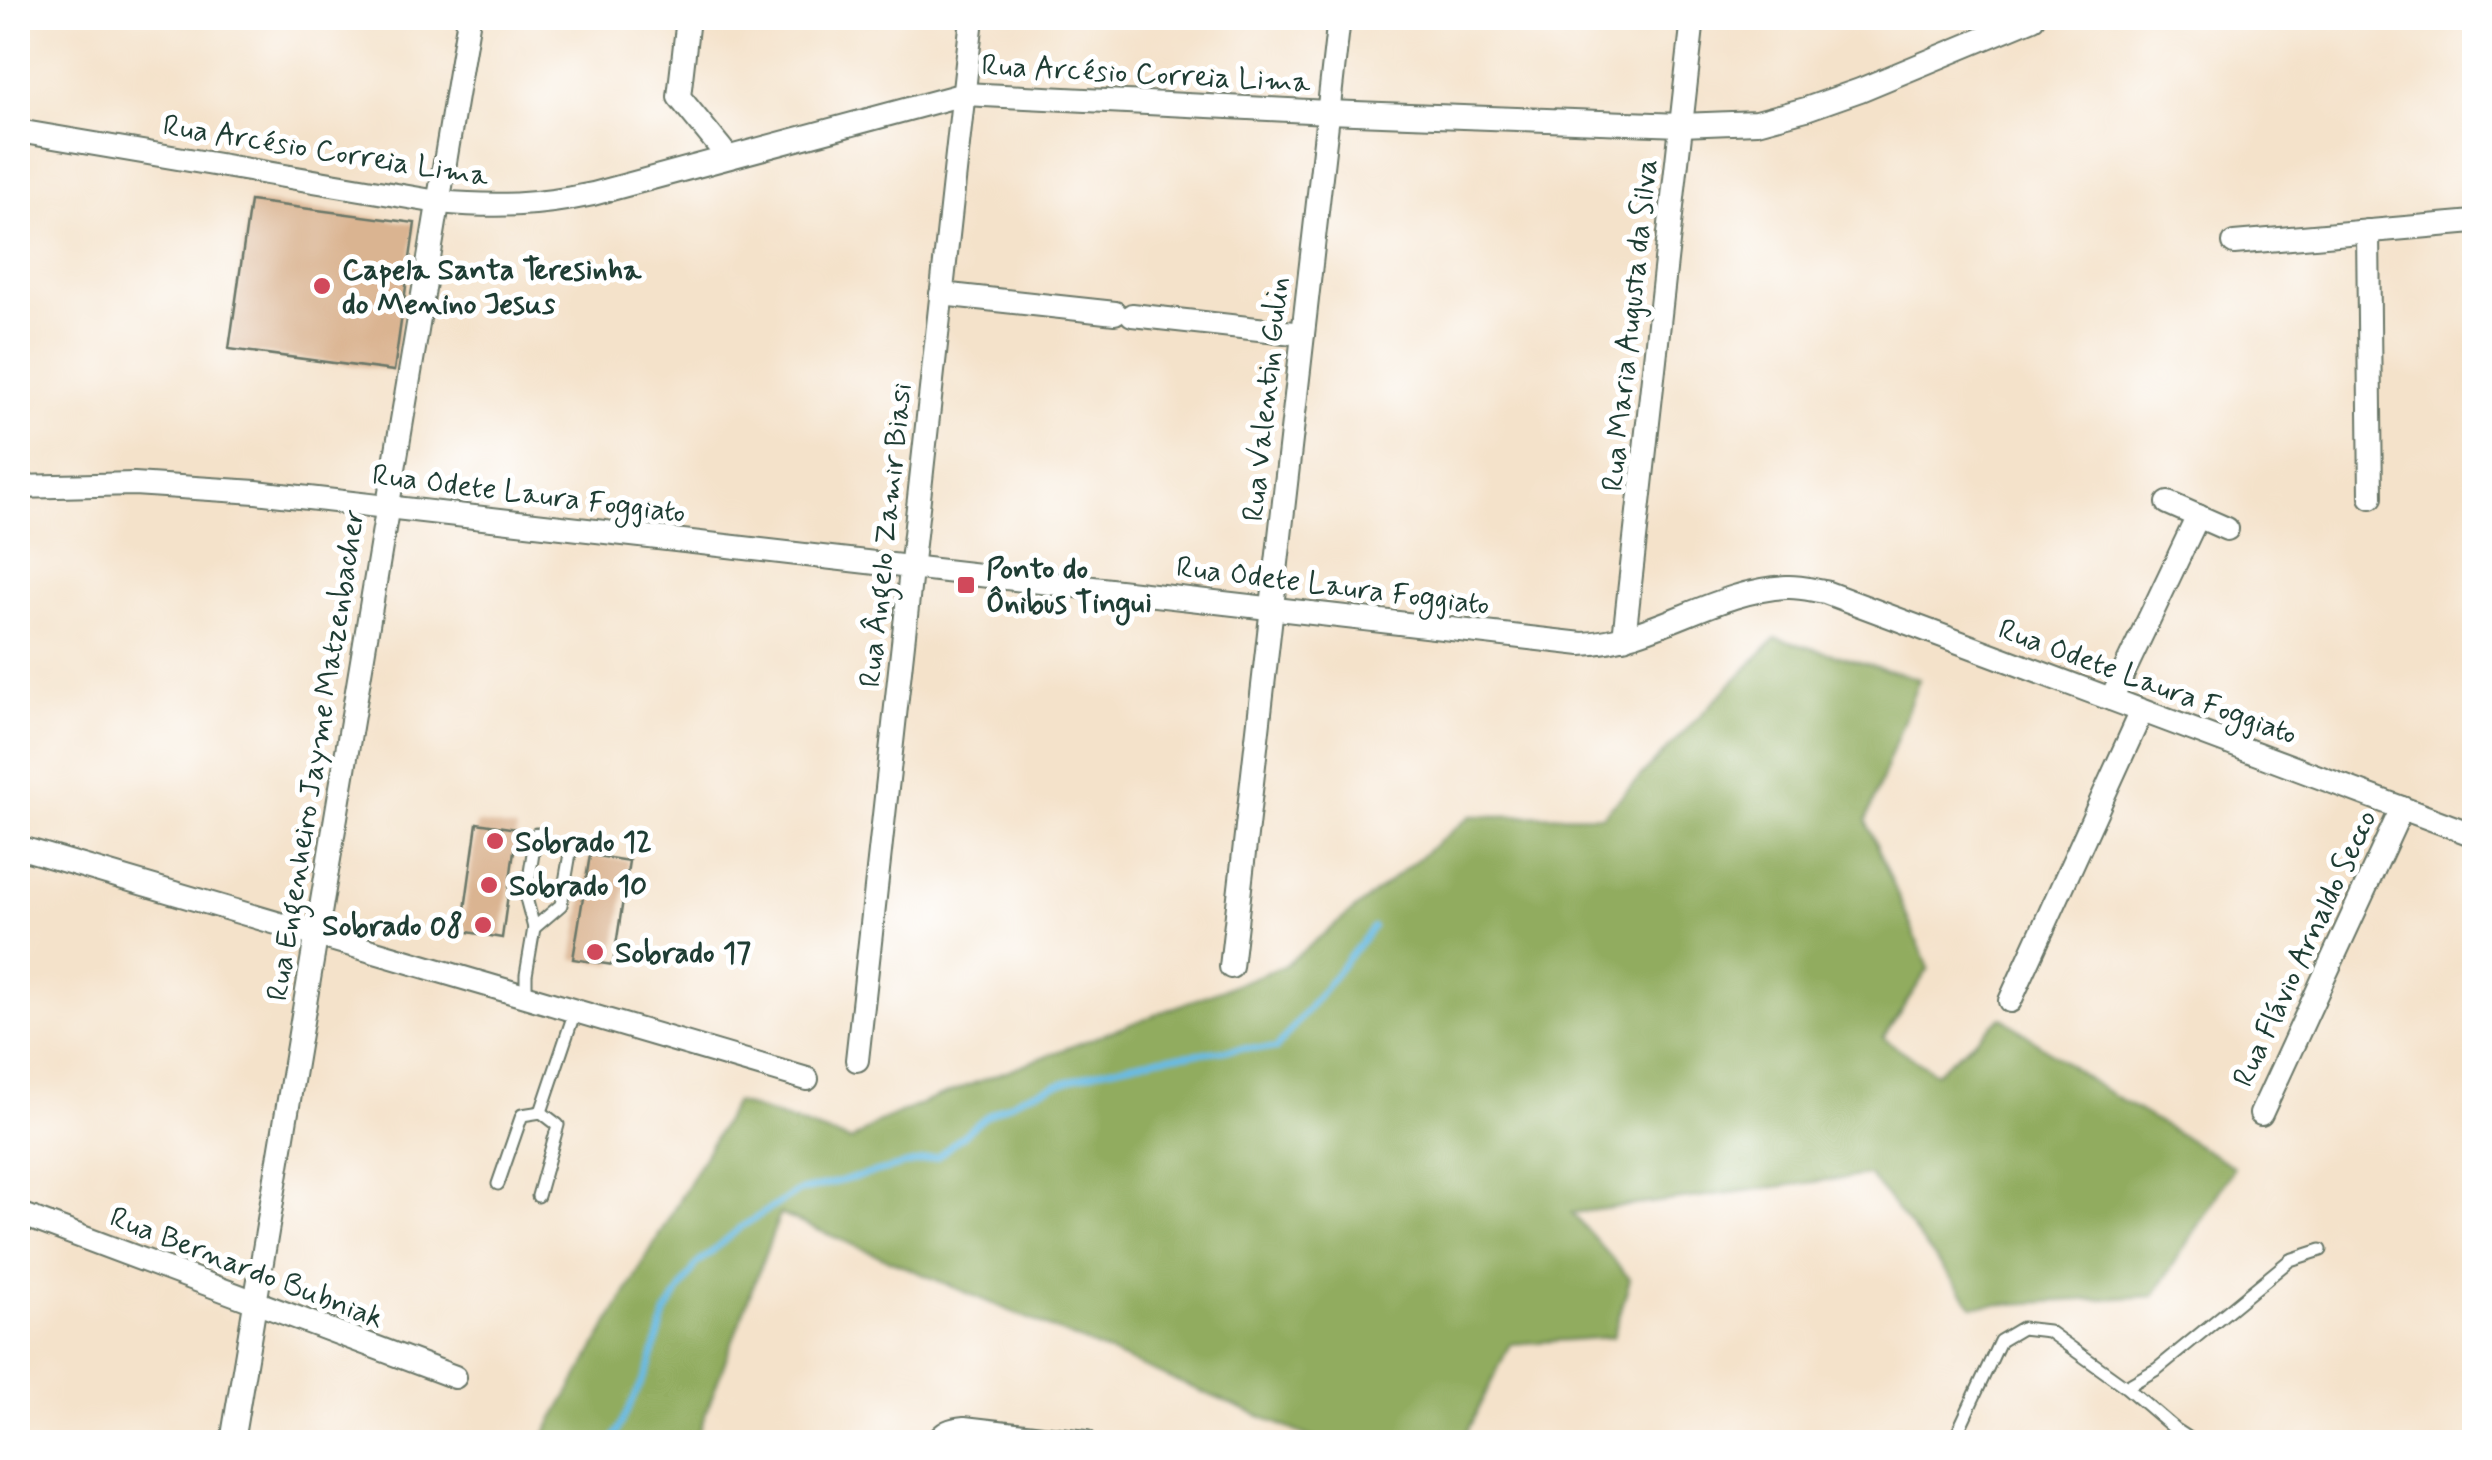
<svg xmlns="http://www.w3.org/2000/svg" width="2492" height="1460" font-family="Mynerve,sans-serif">
  <style>
    .forest { fill: #91ac5e; stroke: #587449; stroke-width: 2.5 }
    .lines { fill: none; stroke-linecap: round; stroke-linejoin: round }
    .stream { stroke: #69bbe4; stroke-width: 6 }
    .building { fill: #dab491 }
    .lane-casing { stroke: #6a7768; stroke-width: 15 }
    .street-casing { stroke: #6a7768; stroke-width: 26 }
    .lane { stroke: #fff; stroke-width: 11 }
    .street { stroke: #fff; stroke-width: 22 }
    .poi-dot { fill: #d1495b; stroke: #fff; stroke-width: 4 }
    .labels { text-anchor: middle; stroke-width: 10; stroke-linejoin: round; paint-order: stroke }
    .street-label { font-size: 30px; fill: #1f3d34; stroke: #fff }
    .poi-label { font-size: 30px; font-weight: bold; fill: #1f3d34; stroke: #fff; text-anchor: start }
  </style>
  <rect width="100%" height="100%" fill="#fff"/>
  <filter id="ink" filterUnits="userSpaceOnUse"><feTurbulence type="fractalNoise" baseFrequency=".01" numOctaves="2"/><feDisplacementMap in="SourceGraphic" scale="20" xChannelSelector="R" yChannelSelector="G"/><feConvolveMatrix kernelMatrix="1 2 1 2 8 2 1 2 1" color-interpolation-filters="sRGB"/></filter>
  <filter id="wash" filterUnits="userSpaceOnUse"><feTurbulence type="fractalNoise" baseFrequency=".0048" numOctaves="4" result="noise"/><feDisplacementMap in="SourceGraphic" scale="40" xChannelSelector="R" yChannelSelector="G"/><feGaussianBlur stdDeviation="2.25" result="paint"/><feColorMatrix in="noise" values="0 0 0 0 0 0 0 0 0 0 0 0 0 0 0 0 0 1.4 0 .05"/><feComposite in="paint" operator="in"/></filter>
  <g filter="url(#wash)">
    <rect width="100%" height="100%" fill="#f4e2ca"/>
    <path class="forest" d="M1776,638L1919,679L1866,821L1929,968L1883,1038L1936,1073L2002,1017L2096,1085L2234,1167L2154,1296L1973,1306L1869,1175L1572,1213L1630,1279L1613,1337L1510,1344L1462,1442H1321L780,1214L695,1442H541L735,1102L851,1141L877,1123L935,1098L1284,966L1471,816L1603,815Z"/>
    <g class="lines">
      <path class="stream" d="M612,1442L649,1368L666,1313L696,1265L741,1227L797,1192L937,1157L985,1117L1025,1095L1102,1070L1158,1058L1244,1048L1276,1049L1373,927"/>
    </g>
    <g id="blocks">
      <g class="building">
        <path d="M250,201L415,223L394,371L229,349Z"/>
        <path d="M477,823L517,829L502,938L462,931Z"/>
        <path d="M590,855L629,861L613,965L573,959Z"/>
      </g>
    </g>
  </g>
  <g filter="url(#ink)">
    <use href="#blocks" fill-opacity="0" stroke="#6a7768" stroke-width="2.5"/>
    <g class="lines">
      <g class="lane-casing">
        <g id="lane">
          <path d="M536,834L526,898L534,928L561,905L572,842"/>
          <path d="M526,996V975L534,928"/>
          <path d="M541,1112L575,1011"/>
          <path d="M498,1184L522,1115L541,1112L558,1125L538,1196"/>
          <path d="M2126,1387L2175,1429L2195,1442"/>
          <path d="M1953,1442L2000,1341L2022,1328L2048,1331L2126,1387L2157,1369L2290,1260L2321,1250"/>
        </g>
      </g>
      <g class="street-casing">
        <g id="street">
          <path d="M688,18L679,97L728,157"/>
          <path d="M18,131L438,202C495,207 537,206 593,194L964,94L1328,112L1681,125L1757,122L1806,109L1860,90L2033,18"/>
          <path d="M2368,231L2371,497"/>
          <path d="M2234,243L2474,222"/>
          <path d="M941,294L1115,313"/>
          <path d="M1132,315L1303,334"/>
          <path d="M18,487L134,484L256,492L1582,644C1653,641 1714,591 1786,587C1799,586 1812,590 1825,592L2474,835"/>
          <path d="M2168,503L2227,529"/>
          <path d="M1624,638L1693,18"/>
          <path d="M2111,699L2198,516"/>
          <path d="M18,847L807,1079"/>
          <path d="M1231,967L1339,18"/>
          <path d="M2010,1001L2142,711"/>
          <path d="M857,1060L972,18"/>
          <path d="M2261,1114L2402,808"/>
          <path d="M18,1213L455,1377"/>
          <path d="M232,1442L469,18"/>
          <path d="M937,1442C944,1432 951,1429 964,1428L1086,1442"/>
        </g>
      </g>
      <use href="#lane" class="lane"/>
      <use href="#street" class="street"/>
    </g>
  </g>
  <g class="poi-dot">
    <circle cx="322" cy="286" r="10"/>
    <rect x="956" y="575" width="20" height="20" rx="5"/>
    <circle cx="495" cy="841" r="10"/>
    <circle cx="489" cy="885" r="10"/>
    <circle cx="483" cy="925" r="10"/>
    <circle cx="595" cy="952" r="10"/>
  </g>
  <g class="labels">
    <g class="street-label">
      <text transform="translate(1146 73) rotate(3)" y="10">Rua Arcésio Correia Lima</text>
      <text transform="translate(326 150) rotate(9)" y="10">Rua Arcésio Correia Lima</text>
      <text transform="translate(1629 325) rotate(-84)" y="10">Rua Maria Augusta da Silva</text>
      <text transform="translate(1265 399) rotate(-84)" y="10">Rua Valentin Gulin</text>
      <text transform="translate(529 493) rotate(7)" y="10">Rua Odete Laura Foggiato</text>
      <text transform="translate(885 535) rotate(-84)" y="10">Rua Ângelo Zamir Biasi</text>
      <text transform="translate(1333 585) rotate(7)" y="10">Rua Odete Laura Foggiato</text>
      <text transform="translate(2148 681) rotate(20)" y="10">Rua Odete Laura Foggiato</text>
      <text transform="translate(315 755) rotate(-81)" y="10">Rua Engenheiro Jayme Matzenbacher</text>
      <text transform="translate(2304 948) rotate(-65)" y="10">Rua Flávio Arnaldo Secco</text>
      <text transform="translate(247 1267) rotate(21)" y="10">Rua Bernardo Bubniak</text>
    </g>
    <g class="poi-label">
      <text x="342" y="279">Capela Santa Teresinha<tspan x="342" dy="34">do Menino Jesus</tspan></text>
      <text x="986" y="578">Ponto do<tspan x="986" dy="34">Ônibus Tingui</tspan></text>
      <text x="515" y="851">Sobrado 12</text>
      <text x="509" y="895">Sobrado 10</text>
      <text x="463" y="935" text-anchor="end">Sobrado 08</text>
      <text x="615" y="962">Sobrado 17</text>
    </g>
  </g>
  <rect width="2492" height="1460" fill="none" stroke="#fff" stroke-width="60"/>
</svg>
